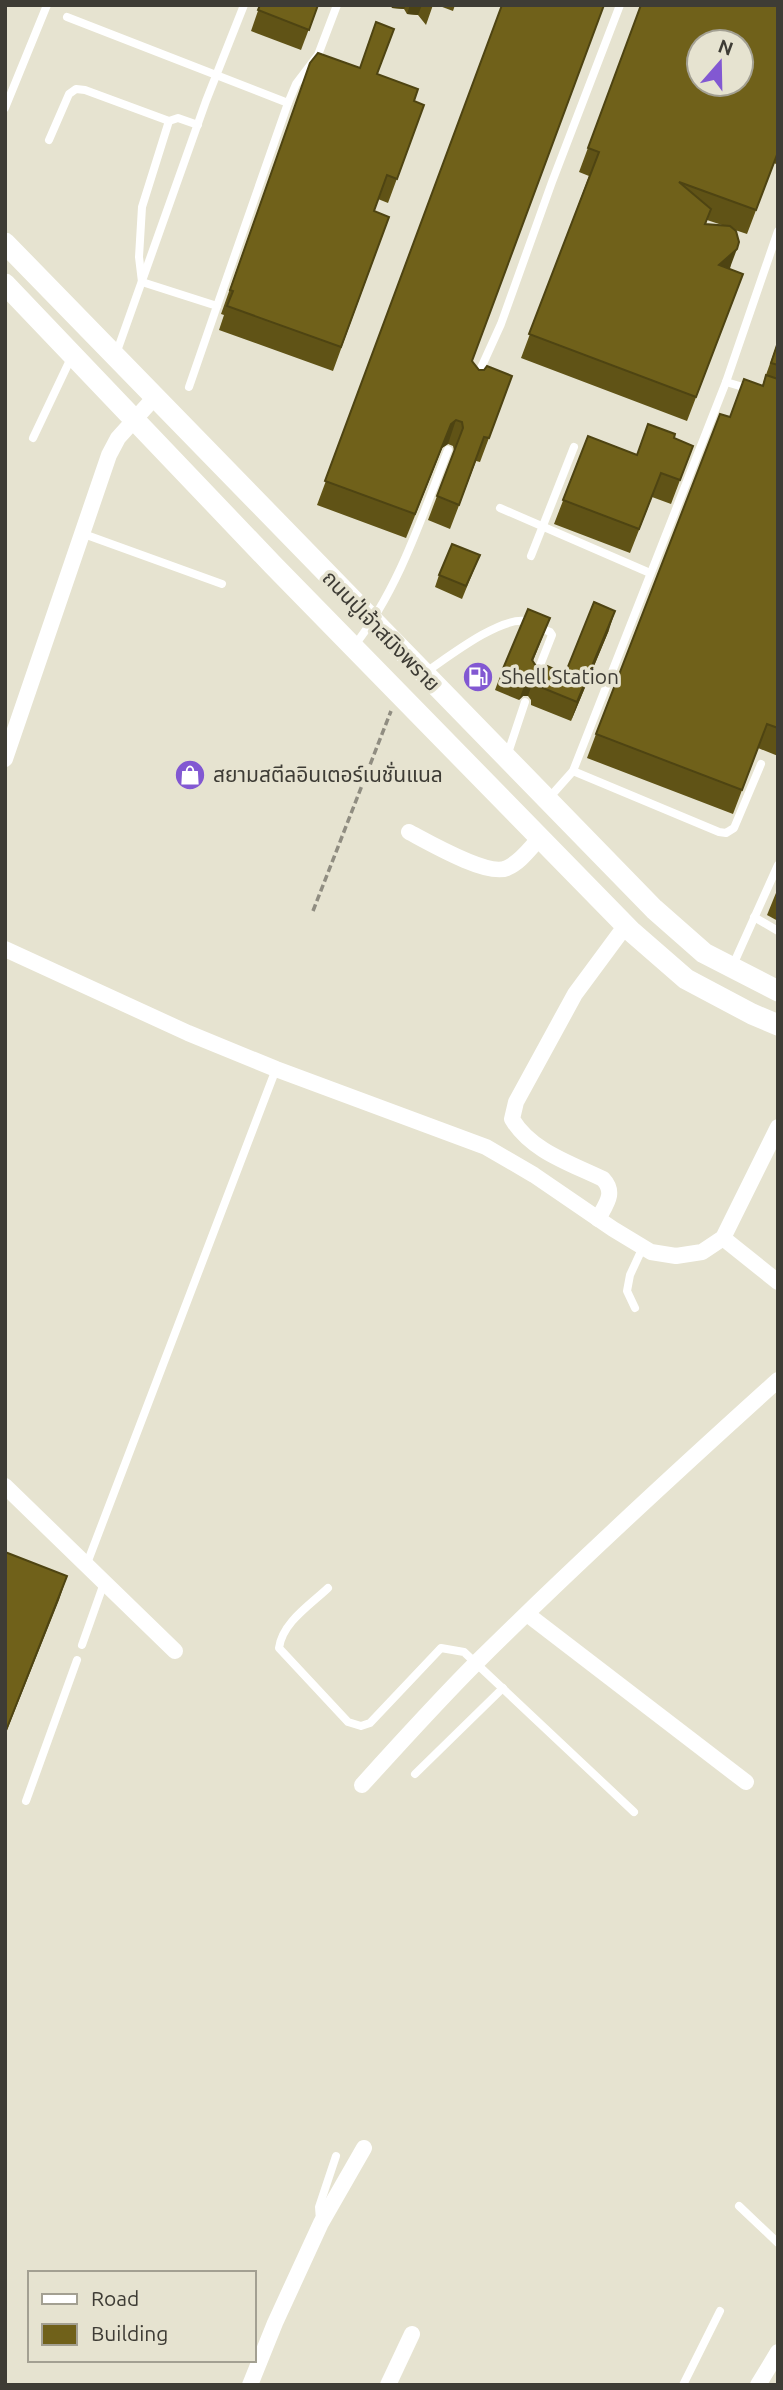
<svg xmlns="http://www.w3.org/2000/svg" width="783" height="2390" font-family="Ubuntu,'Noto Sans Thai',sans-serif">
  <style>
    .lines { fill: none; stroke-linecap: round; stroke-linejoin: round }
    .path { stroke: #908d81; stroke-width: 3.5; stroke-dasharray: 7 3.5; stroke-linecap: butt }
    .lane { stroke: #fff; stroke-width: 8 }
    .street { stroke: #fff; stroke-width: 16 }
    .secondary { stroke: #fff; stroke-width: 21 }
    .wall { fill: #605316; fill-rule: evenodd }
    .shaded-wall { fill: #4e4412 }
    .building { fill: #70611a; stroke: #4e4412; stroke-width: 2; fill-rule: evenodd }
    .labels { text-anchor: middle; stroke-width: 7; stroke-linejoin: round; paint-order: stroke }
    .street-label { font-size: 21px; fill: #3e3c35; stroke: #e6e3d0 }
    .poi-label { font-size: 21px; fill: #3e3c35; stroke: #e6e3d0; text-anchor: start }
  </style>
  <rect width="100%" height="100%" fill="#e6e3d0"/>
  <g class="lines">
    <path class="path" d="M313,911L391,711"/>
    <g class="lane">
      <path d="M67,17L288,103"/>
      <path d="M5,108L47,5"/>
      <path d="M169,121L178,118L198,125"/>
      <path d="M49,140L69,94L76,89L85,90L169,121L142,207L139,257L142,282L217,306L288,103L296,84L318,55L337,5"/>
      <path d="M116,354L206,101L244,5"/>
      <path d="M476,379L501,324L552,182L620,5"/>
      <path d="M726,382L750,389"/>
      <path d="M189,387L217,306"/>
      <path d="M33,438L71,358"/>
      <path d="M500,508L650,573"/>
      <path d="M81,533L222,584"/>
      <path d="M531,556L574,447"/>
      <path d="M354,646C399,589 422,516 448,450"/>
      <path d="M426,672C447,658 498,618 524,621C533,623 541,628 550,632L552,635L535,678"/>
      <path d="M507,756L525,702"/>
      <path d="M573,771L719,832L726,833L734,828L761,764"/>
      <path d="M549,798L573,771L726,382L778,231"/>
      <path d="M754,917L778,931"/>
      <path d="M733,965L778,865"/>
      <path d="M635,1308L627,1291L630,1275L643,1247"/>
      <path d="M86,1566L276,1069"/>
      <path d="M328,1588C310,1605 282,1623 279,1648L348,1722L361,1726L370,1723L441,1648L464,1652L634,1812"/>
      <path d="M82,1645L104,1583"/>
      <path d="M415,1774L503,1688"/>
      <path d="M26,1801L77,1660"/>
      <path d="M739,2206L778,2243"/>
      <path d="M320,2220L319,2207L336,2156"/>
      <path d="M683,2385L720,2311"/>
    </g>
    <g class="street">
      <path d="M5,759L109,455L118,438L154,398"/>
      <path d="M409,832C428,842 488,877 507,868C521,862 530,848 540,838"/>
      <path d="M5,949L188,1033L276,1069L486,1147L534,1175L613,1229L651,1252L676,1256L702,1252L723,1238L778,1127"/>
      <path d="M598,1219C606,1204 616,1193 603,1179C570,1163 531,1151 512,1119L516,1102L575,994L626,925"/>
      <path d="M723,1238L778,1282"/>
      <path d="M5,1486L175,1651"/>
      <path d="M527,1614L746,1782"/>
      <path d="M362,1785C400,1743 438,1701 478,1661C576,1564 676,1472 778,1380"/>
      <path d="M250,2385L275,2323L321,2223L364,2148"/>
      <path d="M388,2385L412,2334"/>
      <path d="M758,2385L778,2352"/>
    </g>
    <g class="secondary">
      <path d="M5,243L654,909L704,953L778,991"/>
      <path d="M5,284L273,565L632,932L686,979L752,1014L778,1025"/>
    </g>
  </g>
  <g class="wall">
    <path d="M260,5H318L301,50L251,31Z"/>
    <path d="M390,5H433L426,25L418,15L407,14L404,9L392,8Z"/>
    <path d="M437,5H455L453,11Z"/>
    <path d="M502,5L472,361L479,370L512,376L480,462L476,461L450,529L428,520L454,451L453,446L448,444L442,448L406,538L317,505Z"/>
    <path d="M641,5H778V165L774,163L747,234L735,230L730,269L734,298L687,421L521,358L589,176L579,172ZM707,220L722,225L706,224Z"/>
    <path d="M310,63L377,74L414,101L424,105L388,203L378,199L374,211L389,217L333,371L219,330L224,315L221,314Z"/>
    <path d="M778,341V756L758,748L733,814L587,758L596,734L730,417L762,386Z"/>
    <path d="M588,436L637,455L674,438L693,446L671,504L652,497L630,553L554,524Z"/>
    <path d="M480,555L462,599L435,587L439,575Z"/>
    <path d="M550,618L533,661L538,669L565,674L609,630L571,721L531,705V700L528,696H523L519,700L495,690L502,671Z"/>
    <path d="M778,888V921L767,915Z"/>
  </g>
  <g class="shaded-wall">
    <path d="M393,5H406L404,9L392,8Z"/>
    <path d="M410,5H422L418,15L407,14Z"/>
    <path d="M737,249L728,273L719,265Z"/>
    <path d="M456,420L448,444L442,448L406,538L451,424Z"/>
    <path d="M615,611L609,630L571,721L577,702Z"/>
    <path d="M530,677L534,678L528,696H523L519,700L526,681Z"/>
    <path d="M67,1576L59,1600L5,1735V1733Z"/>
  </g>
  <g class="building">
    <path d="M260,5H318L309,30L258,10Z"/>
    <path d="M502,5H604L472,361L479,370H484L487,366L512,376L489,438L484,437L459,505L437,496L463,428L462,422L456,420L451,424L415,514L325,481Z"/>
    <path d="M641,5H778V152L756,210L679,182L711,209L705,224L730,226L736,231L739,242L737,249L719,265L743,274L696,397L529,334L599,152L588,148ZM699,42H741V84H699Z"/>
    <path d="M376,22L394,29L377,74L418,89L414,101L424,105L397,179L387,175L374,211L389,217L341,347L227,306L233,291L230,290L310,63L318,53L360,68Z"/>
    <path d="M778,342V365L771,363Z"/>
    <path d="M766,375L778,379V728L767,724L742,790L596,734L720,414L730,417L744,379L763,386Z"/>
    <path d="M648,424L675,434L674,438L693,446L680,480L661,473L639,529L563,500L588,436L637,455Z"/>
    <path d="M452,544L480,555L466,586L439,575Z"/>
    <path d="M594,602L615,611L577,702L538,686V681L534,678L530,677L526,681L502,671L528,609L550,618L532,660L538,669L542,670L547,666L565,674Z"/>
    <path d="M5,1552L67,1576L5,1733Z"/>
  </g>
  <defs>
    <g id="fuel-disc" transform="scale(1.575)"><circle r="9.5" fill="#8258d2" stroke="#e6e3d0"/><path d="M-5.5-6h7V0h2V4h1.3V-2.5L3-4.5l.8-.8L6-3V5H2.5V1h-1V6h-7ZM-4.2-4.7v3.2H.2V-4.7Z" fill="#fff"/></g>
    <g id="shop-disc" transform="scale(1.575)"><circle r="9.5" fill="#8258d2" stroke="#e6e3d0"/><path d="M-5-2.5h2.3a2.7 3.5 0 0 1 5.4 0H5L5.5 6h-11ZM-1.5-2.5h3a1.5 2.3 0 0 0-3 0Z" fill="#fff"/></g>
  </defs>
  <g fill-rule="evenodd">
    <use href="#fuel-disc" x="478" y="677"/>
    <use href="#shop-disc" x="190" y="775"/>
  </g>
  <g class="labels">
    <g class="street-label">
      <text transform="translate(381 631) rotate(46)" y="7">ถนนปู่เจ้าสมิงพราย</text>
    </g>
    <g class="poi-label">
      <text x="501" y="684">Shell Station</text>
      <text x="213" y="782">สยามสตีลอินเตอร์เนชั่นแนล</text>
    </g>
  </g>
  <rect width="783" height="2390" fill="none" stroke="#3e3c35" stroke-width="14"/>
  <rect x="28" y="2271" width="228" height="91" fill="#e6e3d0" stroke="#a3a092" stroke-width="2"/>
  <rect x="42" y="2294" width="35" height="10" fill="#ffffff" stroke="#a3a092" stroke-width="2"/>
  <text x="91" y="2306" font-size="21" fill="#3e3c35">Road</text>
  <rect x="42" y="2324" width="35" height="21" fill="#70611a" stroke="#a3a092" stroke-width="2"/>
  <text x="91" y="2341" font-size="21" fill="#3e3c35">Building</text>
  <g transform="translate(720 63) rotate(20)"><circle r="33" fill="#e6e3d0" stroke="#a3a092" stroke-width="2"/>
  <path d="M0-5L12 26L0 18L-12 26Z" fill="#8258d2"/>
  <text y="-10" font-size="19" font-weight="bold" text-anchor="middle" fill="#3e3c35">N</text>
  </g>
</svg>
